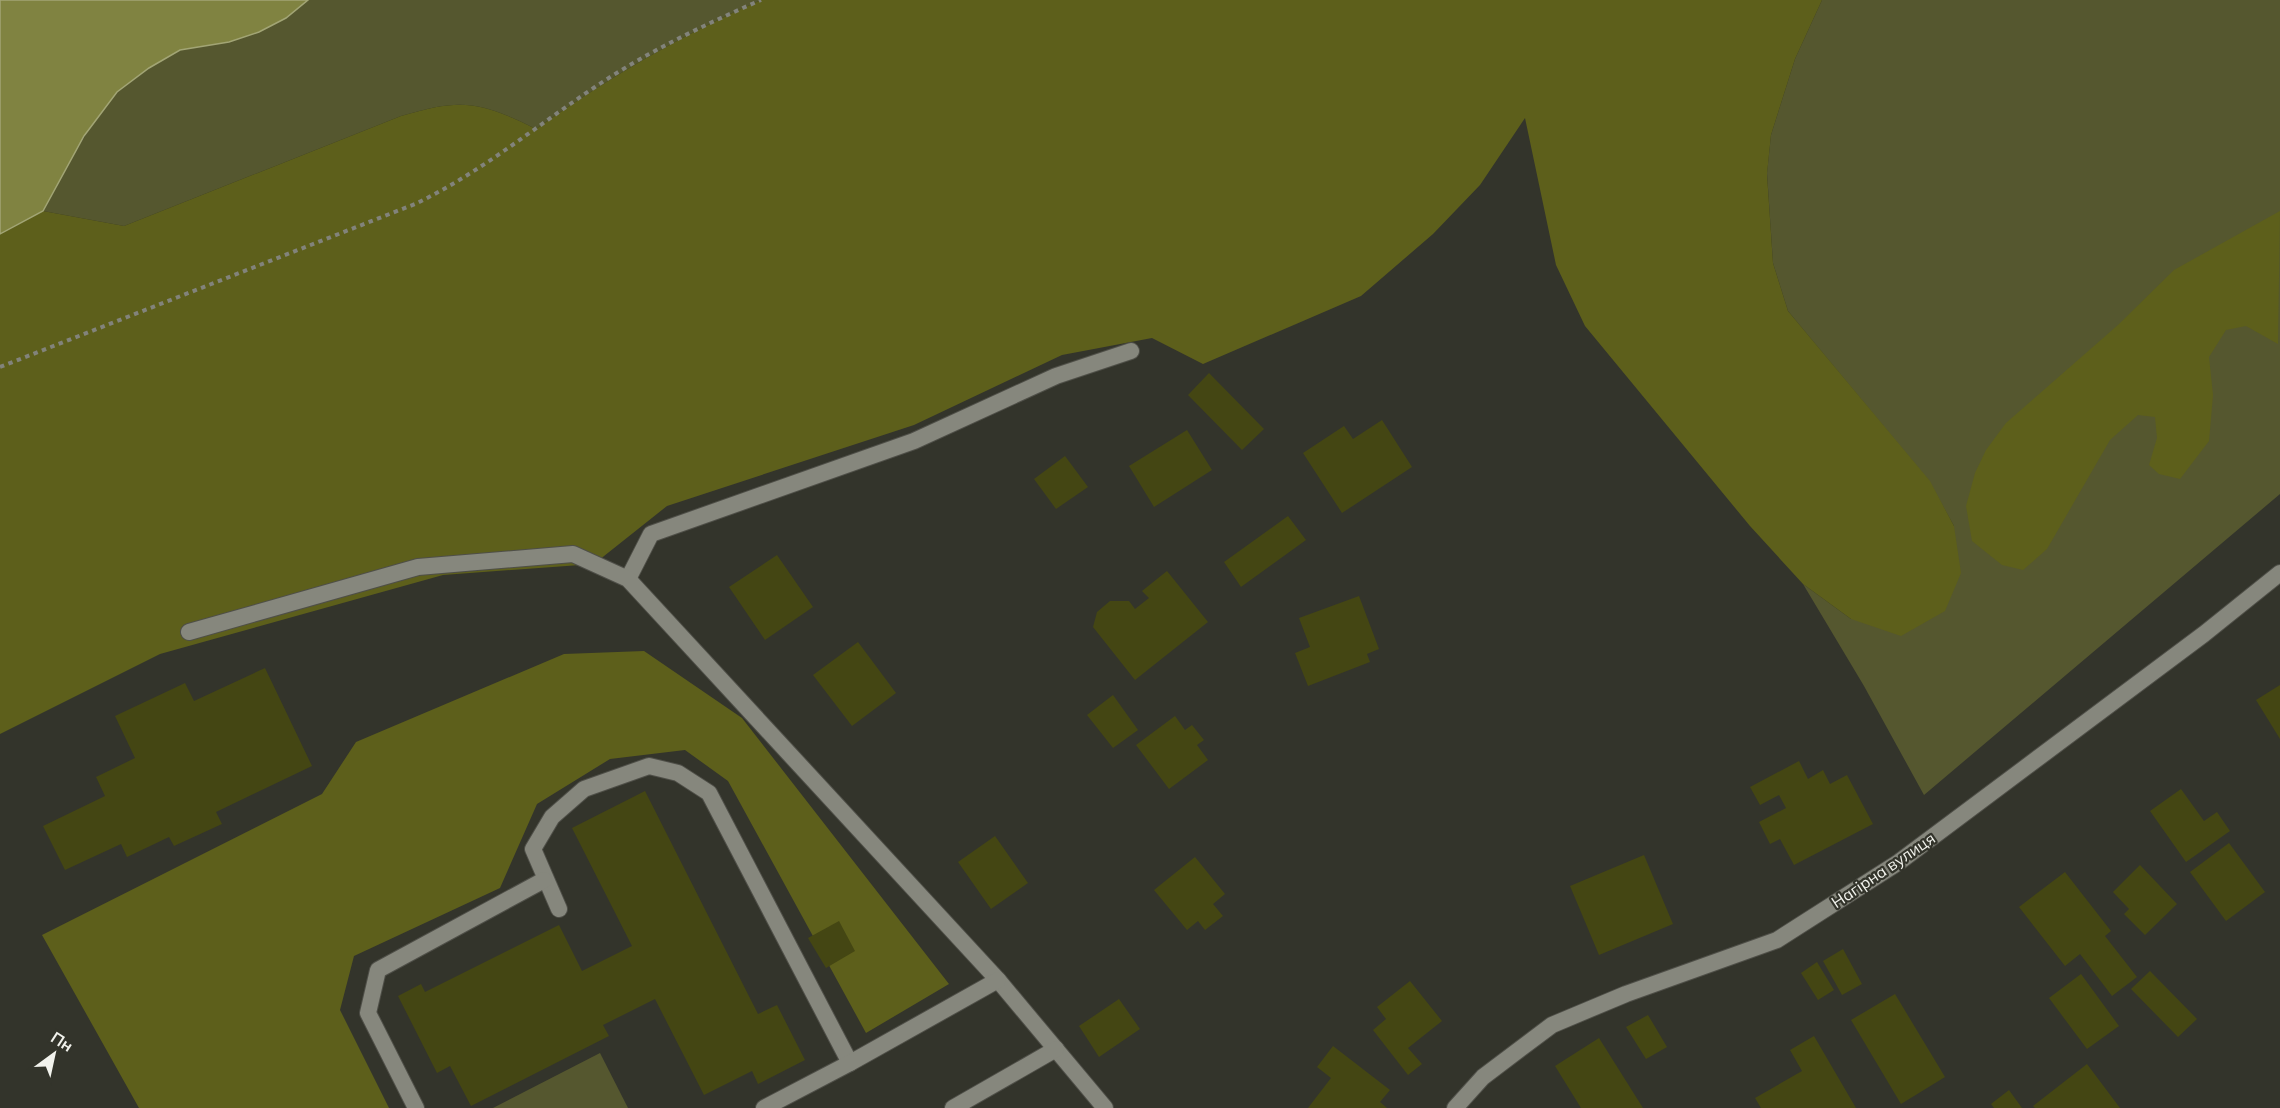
<svg xmlns="http://www.w3.org/2000/svg" width="2280" height="1108" font-family="Mulish,sans-serif">
  <style>
    .green { fill: #55572f }
    .forest { fill: #5d5f1b }
    .water { fill: #808341; stroke: #a2a575; stroke-width: 1.5 }
    .building { fill: #444613 }
    .lines { fill: none; stroke-linecap: round; stroke-linejoin: round }
    .service-casing { stroke: #4f4f48; stroke-width: 18 }
    .minor-casing { stroke: #4f4f48; stroke-width: 18 }
    .path { stroke: #82837b; stroke-width: 4; stroke-dasharray: 4.5 4.5; stroke-linecap: butt }
    .service { stroke: #86877d; stroke-width: 16 }
    .minor { stroke: #86877d; stroke-width: 16 }
    .labels { text-anchor: middle; stroke-width: 4.5; stroke-linejoin: round; paint-order: stroke }
    .street-label { font-size: 16px; fill: #f2f3ed; stroke: #33342b }
  </style>
  <rect width="100%" height="100%" fill="#33342b"/>
  <g class="green">
    <path d="M308,0H761C681,35 608,78 536,129C479,101 462,98 401,116L124,226L43,211L0,234V187L75,152L100,112L117,92L149,68L180,50L229,42L286,18Z"/>
    <path d="M1822,0H2280V494L1924,795L1864,686L1803,584L1851,619L1954,526L1929,481L1788,311L1773,263L1767,173L1771,135L1795,59Z"/>
    <path d="M600,1053L628,1108H493Z"/>
  </g>
  <g class="forest">
    <path d="M761,0H1822L1795,59L1771,135L1767,174L1773,263L1788,311L1930,481L1954,526L1961,573L1945,611L1901,636L1851,619L1803,584L1750,526L1585,326L1556,265L1525,118L1480,185L1433,234L1361,296L1203,364L1152,338L1062,355L914,425L667,506L594,564L443,575L160,654L0,734V234L43,211L124,226L401,116C462,98 479,101 536,129C608,78 681,35 761,0Z"/>
    <path d="M2280,211L2278,344L2246,326L2226,330L2209,357L2213,395L2209,441L2180,479L2159,474L2149,465L2157,438L2155,417L2138,415L2110,440L2047,549L2023,570L2002,565L1972,541L1966,506L1975,473L1986,450L2006,423L2118,325L2174,270Z"/>
    <path d="M644,651L742,718L949,984L866,1033L728,781L685,750L610,759L537,804L500,888L354,956L340,1010L389,1108H139L42,935L322,794L356,742L564,654Z"/>
  </g>
  <path class="water" d="M0,0H308L286,18L259,32L229,42L180,50L149,68L117,92L84,136L43,211L0,234Z"/>
  <g class="building">
    <path d="M1209,373L1264,429L1242,450L1188,395Z"/>
    <path d="M1382,420L1412,467L1342,513L1303,453L1344,426L1353,439Z"/>
    <path d="M1187,430L1212,470L1154,507L1129,466Z"/>
    <path d="M1065,456L1088,487L1056,509L1034,479Z"/>
    <path d="M1288,516L1306,540L1241,587L1224,562Z"/>
    <path d="M777,555L813,607L765,640L729,587Z"/>
    <path d="M1167,571L1208,622L1135,680L1093,627L1097,612L1110,601H1129L1135,609L1149,598L1142,591Z"/>
    <path d="M1359,596L1379,649L1367,654L1370,662L1308,686L1295,653L1310,647L1299,618Z"/>
    <path d="M858,642L896,693L852,726L813,675Z"/>
    <path d="M265,668L312,766L216,812L222,824L174,846L169,837L127,857L121,844L65,870L43,826L105,796L96,777L135,758L115,716L185,683L194,701Z"/>
    <path d="M2280,685V739L2256,700Z"/>
    <path d="M1113,695L1138,730L1113,748L1087,715Z"/>
    <path d="M1175,716L1185,730L1192,725L1204,740L1197,745L1208,760L1169,789L1136,745Z"/>
    <path d="M1799,761L1808,779L1823,770L1830,784L1847,775L1873,824L1794,865L1780,839L1770,844L1759,822L1786,808L1779,795L1760,805L1750,787Z"/>
    <path d="M2181,789L2204,821L2217,812L2230,831L2186,862L2150,811Z"/>
    <path d="M645,791L758,1014L777,1005L805,1060L758,1084L752,1071L704,1095L655,999L603,1025L609,1036L471,1106L450,1066L437,1073L398,996L421,984L425,992L559,925L582,971L632,946L572,828Z"/>
    <path d="M995,836L1028,883L991,909L958,862Z"/>
    <path d="M2229,843L2265,892L2226,921L2190,872Z"/>
    <path d="M1644,855L1673,924L1599,955L1570,886Z"/>
    <path d="M1195,857L1225,894L1213,904L1223,916L1205,930L1198,921L1187,930L1154,890Z"/>
    <path d="M2140,865L2177,904L2145,935L2124,914L2129,909L2113,892Z"/>
    <path d="M2065,872L2111,931L2105,936L2137,977L2112,996L2080,954L2065,966L2019,907Z"/>
    <path d="M839,921L855,951L826,968L808,938Z"/>
    <path d="M1843,949L1862,984L1842,995L1823,961Z"/>
    <path d="M1817,962L1834,990L1818,1000L1801,973Z"/>
    <path d="M2150,971L2197,1019L2178,1037L2131,989Z"/>
    <path d="M2081,974L2119,1026L2087,1049L2049,998Z"/>
    <path d="M1410,981L1442,1021L1408,1048L1422,1064L1408,1075L1373,1030L1386,1019L1377,1007Z"/>
    <path d="M1895,994L1945,1077L1901,1104L1851,1020Z"/>
    <path d="M1119,999L1140,1029L1099,1057L1079,1026Z"/>
    <path d="M1648,1015L1667,1047L1646,1059L1626,1027Z"/>
    <path d="M1814,1036L1856,1108H1761L1755,1098L1802,1071L1790,1050Z"/>
    <path d="M1599,1038L1643,1108H1581L1555,1066Z"/>
    <path d="M1333,1046L1390,1090L1380,1102L1387,1108H1308L1331,1078L1317,1067Z"/>
    <path d="M2087,1064L2120,1108H2035L2033,1106Z"/>
    <path d="M2009,1090L2022,1108H1994L1991,1104Z"/>
  </g>
  <g class="lines">
    <g class="service-casing">
      <g id="service">
        <path d="M628,579L651,534L914,441L1056,376L1131,351"/>
        <path d="M189,632L418,567L573,554L628,579L998,980L1105,1108"/>
        <path d="M559,909L533,849L552,817L584,789L649,766L678,773L709,793L850,1063"/>
        <path d="M416,1108L368,1013L378,970L544,880"/>
        <path d="M764,1108L850,1063L998,980"/>
        <path d="M953,1108L1056,1049"/>
      </g>
    </g>
    <g class="minor-casing">
      <path id="minor" d="M1455,1108L1483,1077L1552,1025L1626,994L1777,940L1899,862L2204,634L2280,573"/>
    </g>
    <path class="path" d="M0,367L415,204C480,173 535,127 595,87C647,52 704,25 761,0"/>
    <use href="#service" class="service"/>
    <use href="#minor" class="minor"/>
  </g>
  <g class="labels">
    <g class="street-label">
      <text transform="translate(1883 870) rotate(-34)" y="6">Нагірна вулиця</text>
    </g>
  </g>
  <g transform="translate(54 1054) rotate(33)" stroke="#33342b" stroke-width="4.5" paint-order="stroke">
  <path d="M0-4.5L10 22L0 15L-10 22Z" fill="#f2f3ed"/>
  <text y="-9" font-size="16" font-weight="bold" text-anchor="middle" fill="#f2f3ed">Пн</text>
  </g>
</svg>
